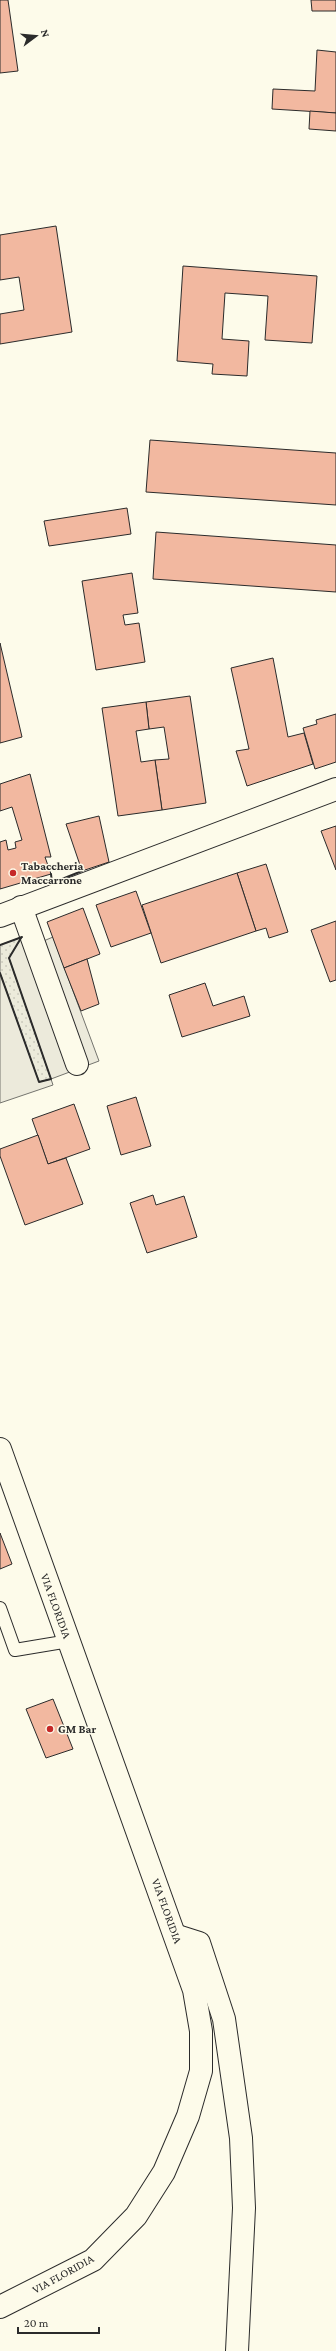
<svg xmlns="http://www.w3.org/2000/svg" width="336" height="2351" font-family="'Crimson Pro',serif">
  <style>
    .garden { fill: url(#garden-dots); stroke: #74746e }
    .parking { fill: #eceadb; stroke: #74746e }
    .building { fill: #f2b8a0; stroke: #2b2b2b }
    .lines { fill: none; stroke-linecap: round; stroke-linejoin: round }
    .lane-casing { stroke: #2b2b2b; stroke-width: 14 }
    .street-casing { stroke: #2b2b2b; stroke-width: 24 }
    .secondary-casing { stroke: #2b2b2b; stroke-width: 24 }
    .lane { stroke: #fdfbea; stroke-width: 12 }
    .street { stroke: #fdfbea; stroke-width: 22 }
    .secondary { stroke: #fdfbea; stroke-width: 22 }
    .wall { stroke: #2b2b2b; stroke-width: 2 }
    .poi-dot { fill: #c62828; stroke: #fdfbea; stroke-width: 1.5 }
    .labels { text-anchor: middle; stroke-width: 3; stroke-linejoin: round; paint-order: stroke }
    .poi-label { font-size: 12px; font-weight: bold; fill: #2b2b2b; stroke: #fdfbea; text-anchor: start }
    .street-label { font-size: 12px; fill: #2b2b2b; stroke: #fdfbea }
  </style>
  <defs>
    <pattern id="garden-dots" width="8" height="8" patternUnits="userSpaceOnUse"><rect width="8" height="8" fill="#ecebdb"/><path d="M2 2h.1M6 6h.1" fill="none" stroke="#cbcabc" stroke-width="1.8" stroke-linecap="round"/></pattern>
  </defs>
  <rect width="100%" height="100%" fill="#fdfbea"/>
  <path class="garden" d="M22,937L9,958L51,1079L39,1082L0,973V945Z"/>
  <path class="parking" d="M22,937L34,945L53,937L99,1061L51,1079L53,1085L0,1103V973L39,1082L51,1079L9,958Z"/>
  <g class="building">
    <path d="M0,0H8L18,71L0,73Z"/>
    <path d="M311,0H336V11H312Z"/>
    <path d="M317,50L336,52V113L272,109L273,89L315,91Z"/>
    <path d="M310,111L336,113V131L309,129Z"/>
    <path d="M56,226L72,332L0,344V314L24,310L19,277L0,280V235Z"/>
    <path d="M183,266L317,276L312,343L265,340L268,296L225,293L222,339L249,341L247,376L212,374L213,364L177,361Z"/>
    <path d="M150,440L336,453V505L146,492Z"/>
    <path d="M127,508L131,534L49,546L44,521Z"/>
    <path d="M156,532L336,545V592L153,579Z"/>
    <path d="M132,573L138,613L123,615L125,625L139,623L145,662L96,670L82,581Z"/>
    <path d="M0,643L22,737L0,743Z"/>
    <path d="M273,658L288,737L304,733L313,764L247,786L236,751L249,749L231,668Z"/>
    <path d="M190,696L206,803L162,810L155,760L169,759L164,727L149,729L146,702Z"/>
    <path d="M146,702L149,729L136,731L141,762L155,760L162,810L118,816L102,708Z"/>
    <path d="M336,714V762L315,769L303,728L317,724L316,720Z"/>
    <path d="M30,774L51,857H45L51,874L0,889V842L6,840L8,850L16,848L15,842L22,840L12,807L0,811V784Z"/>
    <path d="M99,816L109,862L82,871L66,824Z"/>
    <path d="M336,826V870L321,831Z"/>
    <path d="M266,864L288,932L269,938L266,928L256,931L237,873Z"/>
    <path d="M237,873L256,931L161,963L142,905Z"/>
    <path d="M136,891L151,933L111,947L96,905Z"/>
    <path d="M83,908L100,954L64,968L47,922Z"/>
    <path d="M336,921V980L330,982L311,930Z"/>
    <path d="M87,959L99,1004L81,1011L64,968Z"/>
    <path d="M205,983L213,1006L244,996L250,1016L182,1037L169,995Z"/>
    <path d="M136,1097L151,1146L121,1155L107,1106Z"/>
    <path d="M74,1104L90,1149L48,1164L32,1119Z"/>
    <path d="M38,1135L48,1164L66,1158L83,1204L25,1225L0,1156V1149Z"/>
    <path d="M153,1195L156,1205L184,1196L197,1237L147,1253L130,1203Z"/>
    <path d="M0,1533L12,1564L0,1569Z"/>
    <path d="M53,1699L73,1749L46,1758L26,1709Z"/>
  </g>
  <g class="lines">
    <g class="lane-casing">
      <path id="lane" d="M0,1608L15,1650L69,1641"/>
    </g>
    <g class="street-casing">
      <g id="street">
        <path d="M21,907L77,1064"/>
        <path d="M177,1936L199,1943L224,2019L241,2138L244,2208L237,2351"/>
      </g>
    </g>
    <g class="secondary-casing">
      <g id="secondary">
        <path d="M0,916L336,789"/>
        <path d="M0,1449L194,1990L201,2031V2071L188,2116L164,2172L136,2216L93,2260L0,2307"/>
      </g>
    </g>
    <use href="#lane" class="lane"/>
    <use href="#street" class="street"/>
    <use href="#secondary" class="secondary"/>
    <g class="wall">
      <path d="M51,874L52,883L82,871"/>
      <path d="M0,945L22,937"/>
      <path d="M0,973L39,1082L51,1079L9,958L21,938"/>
    </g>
  </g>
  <g class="poi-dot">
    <circle cx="13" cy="873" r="4"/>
    <circle cx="50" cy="1729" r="4"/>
  </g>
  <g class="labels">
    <g class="poi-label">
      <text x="21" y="870">Tabaccheria<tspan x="21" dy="14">Maccarrone</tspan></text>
      <text x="58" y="1733">GM Bar</text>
    </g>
    <g class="street-label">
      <text transform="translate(56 1606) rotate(70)" y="4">VIA FLORIDIA</text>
      <text transform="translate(167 1911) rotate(70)" y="4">VIA FLORIDIA</text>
      <text transform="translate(63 2274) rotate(-29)" y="4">VIA FLORIDIA</text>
    </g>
  </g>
  <g transform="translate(36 36) rotate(74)" stroke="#fdfbea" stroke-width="3" paint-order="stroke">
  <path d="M0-3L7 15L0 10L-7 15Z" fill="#2b2b2b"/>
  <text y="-6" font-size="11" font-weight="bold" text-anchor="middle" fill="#2b2b2b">N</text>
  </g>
  <path d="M18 2327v6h81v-6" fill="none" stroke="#2b2b2b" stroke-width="2"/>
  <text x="24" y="2327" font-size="12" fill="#2b2b2b" stroke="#fdfbea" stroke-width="3" paint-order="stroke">20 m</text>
</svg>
